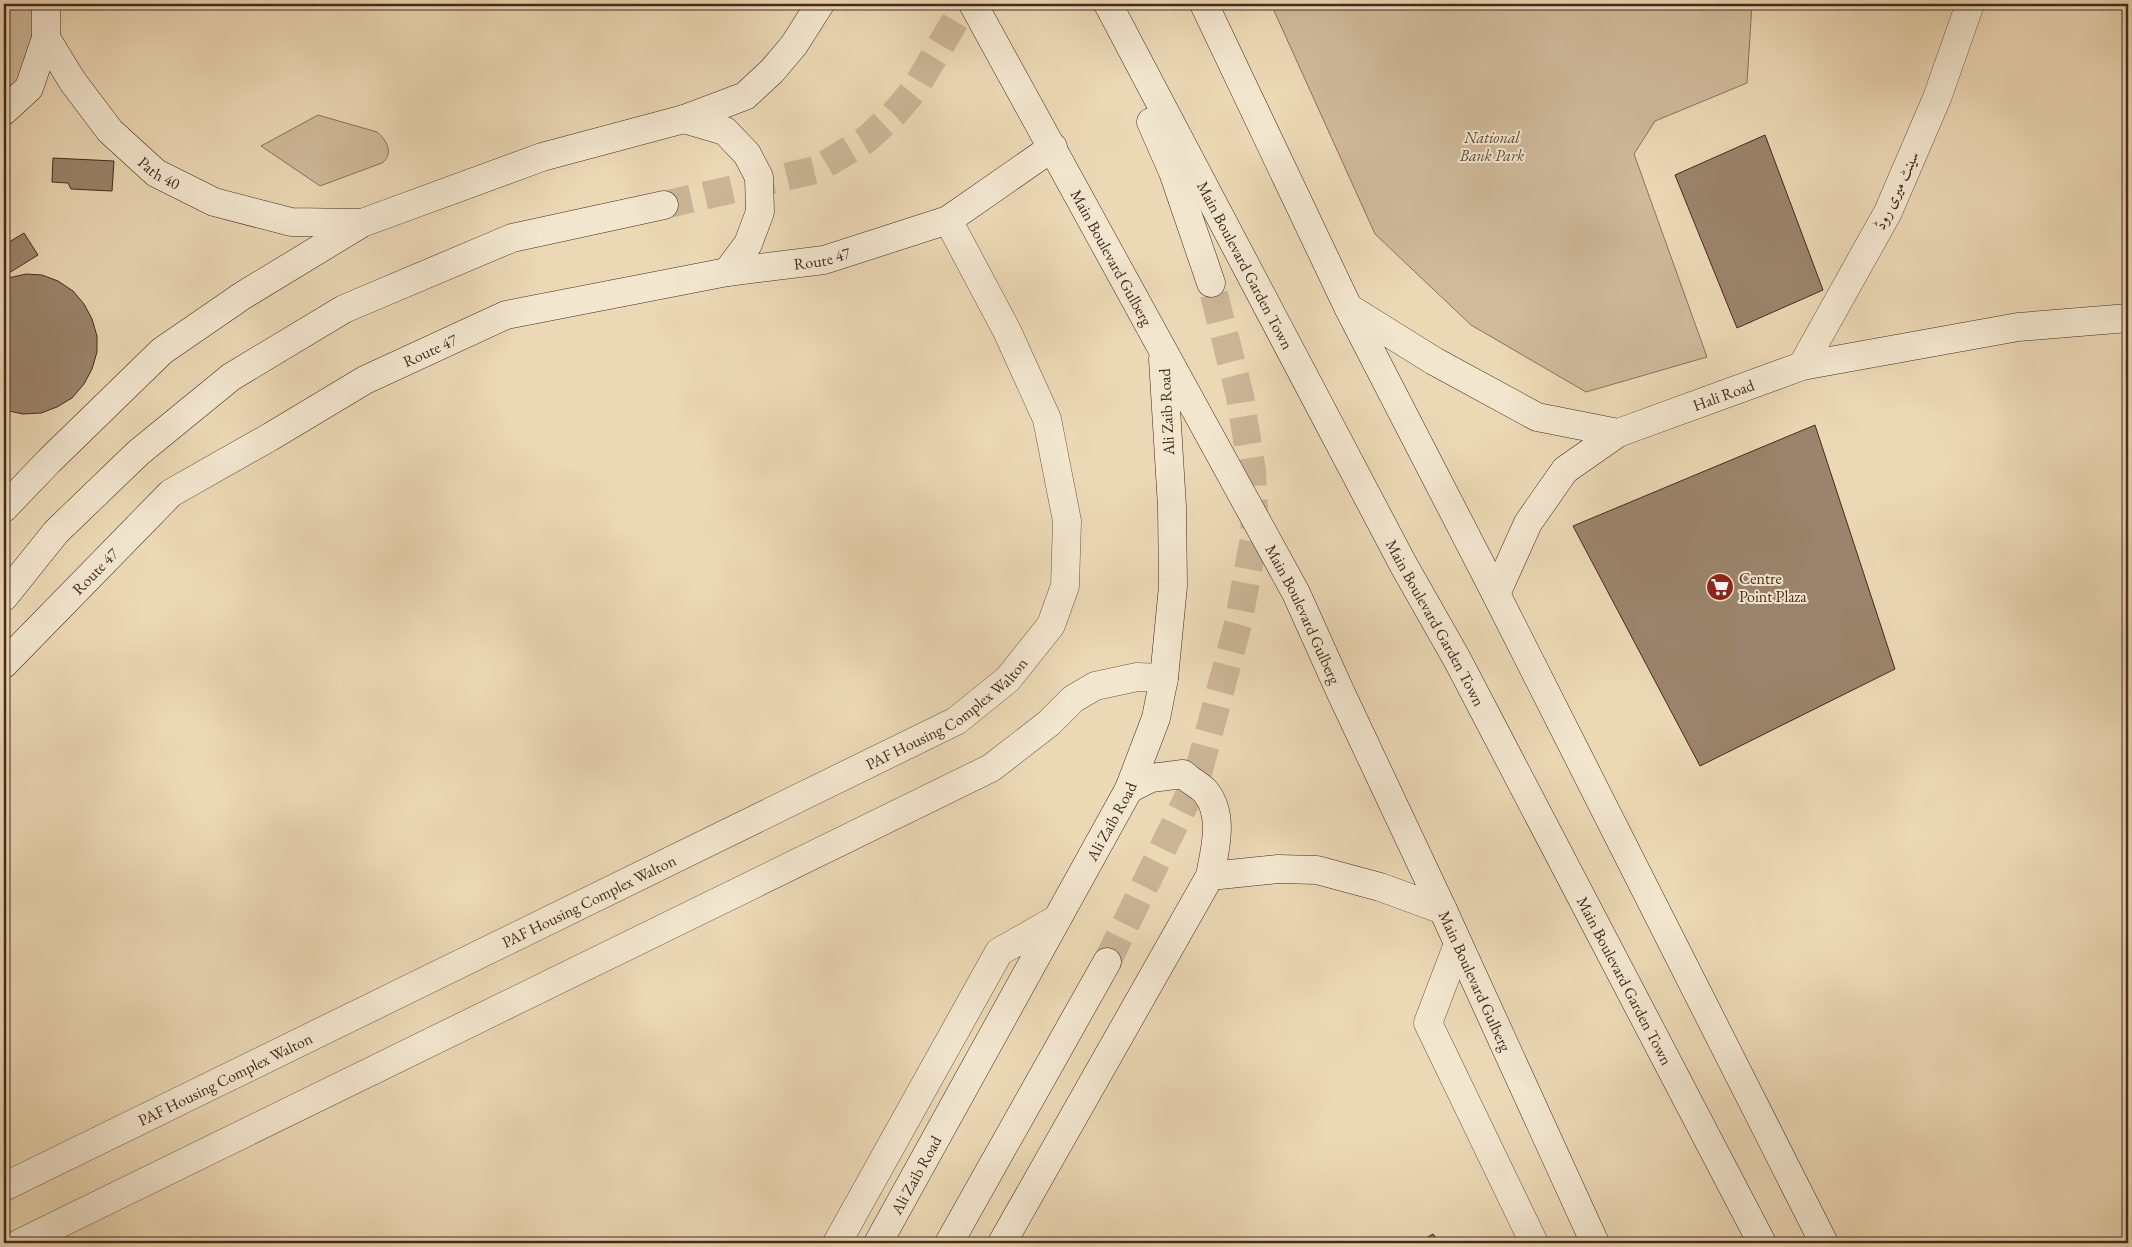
<svg xmlns="http://www.w3.org/2000/svg" width="2132" height="1247" font-family="'EB Garamond',Amiri,serif">
  <style>
    .green { fill: #cfba9b; stroke: #8a725c }
    .building { fill: #9b846c; stroke: #452a1c }
    .lines { fill: none; stroke-linecap: round; stroke-linejoin: round }
    .secondary-tunnel { stroke: #cab596; stroke-width: 28; stroke-dasharray: 28 14; stroke-linecap: butt }
    .street-casing { stroke: #6e5642; stroke-width: 29 }
    .secondary-casing { stroke: #452a1c; stroke-width: 29 }
    .street { stroke: #f2e6cf; stroke-width: 28 }
    .secondary { stroke: #f2e6cf; stroke-width: 28 }
    .labels { text-anchor: middle; stroke-width: 4; stroke-linejoin: round; paint-order: stroke }
    .park-label { font-size: 16px; font-style: italic; fill: #614735; stroke: #f2e6cf }
    .street-label { font-size: 16px; fill: #452a1c; stroke: #f2e6cf }
    .poi-label { font-size: 16px; fill: #452a1c; stroke: #f2e6cf; text-anchor: start }
  </style>
  <rect width="100%" height="100%" fill="#ebd8b5"/>
  <filter id="stains"><feTurbulence type="fractalNoise" baseFrequency=".004" numOctaves="4"/><feColorMatrix values="0 0 0 0 .2 0 0 0 0 .09 0 0 0 0 .02 0 0 0 .5 -.17"/></filter>
  <radialGradient id="worn" r=".72"><stop offset=".6" stop-color="#630" stop-opacity="0"/><stop offset="1" stop-color="#630" stop-opacity=".3"/></radialGradient>
  <g class="green">
    <path d="M4,4H46V38L4,111Z"/>
    <path d="M1271,4H1752L1747,83L1655,121L1634,154L1707,357L1586,392L1471,325L1375,234Z"/>
    <path d="M318,115L377,132C387,140 394,154 382,163L320,186L261,146Z"/>
  </g>
  <g class="building">
    <path d="M1765,135L1823,290L1737,328L1675,175Z"/>
    <path d="M53,158L114,161L112,191L71,189L68,183L52,182Z"/>
    <path d="M24,233L38,255L4,276V245Z"/>
    <path d="M26,274L42,275L58,281L73,291L84,304L92,319L97,336V352L92,369L84,384L72,398L57,407L41,413L23,414L4,410V279Z"/>
    <path d="M1815,425L1895,669L1700,766L1573,526Z"/>
    <path d="M1433,1234L1440,1243H1417Z"/>
  </g>
  <g class="lines">
    <g class="secondary-tunnel">
      <path d="M664,205L816,170L867,139L894,114L915,89L965,4"/>
      <path d="M1107,962L1196,781L1238,624L1255,533L1252,471L1240,396L1211,283"/>
    </g>
    <g class="street-casing">
      <g id="street">
        <path d="M1802,366L1888,212L1937,98L1970,4"/>
        <path d="M1458,944L1428,1023L1534,1243"/>
        <path id="s1" d="M4,1187L956,721L1008,679L1051,625L1065,586L1067,521L1047,419L1007,331L948,220"/>
        <path d="M20,1243L991,768L1049,723L1073,699L1095,686L1137,677L1164,678"/>
        <path d="M837,1243L999,952L1057,919"/>
      </g>
    </g>
    <g class="secondary-casing">
      <g id="secondary">
        <path id="s2" d="M46,4V38L73,82L110,131L156,173L214,202L291,222L362,223"/>
        <path id="s3" d="M973,4L1296,593L1340,691L1443,910L1595,1243"/>
        <path id="s4" d="M1108,4L1403,564L1458,661L1762,1243"/>
        <path d="M1204,4L1348,307L1496,594L1824,1243"/>
        <path d="M4,111L29,88L46,38"/>
        <path d="M684,119L725,131L747,154L759,177L760,212L748,244L727,272"/>
        <path d="M1151,122L1173,172L1211,283"/>
        <path id="s5" d="M1349,308L1434,361L1537,417L1618,433L1802,366L2018,327L2128,318"/>
        <path d="M4,508L49,461L162,351L242,296L362,223L542,157L684,119L745,96L772,71L794,45L820,4"/>
        <path d="M1496,594L1528,523L1565,470L1618,433"/>
        <path d="M4,597L56,532L138,453L231,377L344,309L512,238L664,205"/>
        <path id="s6" d="M4,664L171,493L270,437L365,380L506,315L727,272L824,260L948,220L1053,147"/>
        <path d="M1129,789L1151,778L1183,774C1189,780 1199,785 1205,791C1225,815 1215,849 1210,876"/>
        <path id="s7" d="M878,1243L1129,789L1156,718L1164,678L1173,586L1172,507L1163,359"/>
        <path d="M949,1243L1107,962"/>
        <path d="M1002,1243L1210,876L1278,869L1317,870L1380,887L1443,910"/>
      </g>
    </g>
    <use href="#street" class="street"/>
    <use href="#secondary" class="secondary"/>
  </g>
  <defs>
    <g id="supermarket-disc" transform="scale(1.4375)"><circle r="9.5" fill="#8f2418" stroke="#f2e6cf"/><path d="M-6-5.5h2.5l.6 2H6L4.5 2H-2.5L-4.4-4H-6ZM-1.5 3.2a1.3 1.3 0 1 0 .1 0ZM3 3.2a1.3 1.3 0 1 0 .1 0Z" fill="#fff"/></g>
  </defs>
  <g fill-rule="evenodd">
    <use href="#supermarket-disc" x="1720" y="587"/>
  </g>
  <g class="labels">
    <g class="park-label">
      <text x="1492" y="143">National<tspan x="1492" dy="18">Bank Park</tspan></text>
    </g>
    <g class="street-label">
      <text dy="6" stroke="none"><textPath href="#s2" startOffset="212">Path 40</textPath></text>
      <text transform="translate(1896 190) rotate(-65)" y="6">سینٹ میری روڈ</text>
      <text dy="6" stroke="none"><textPath href="#s6" startOffset="940">Route 47</textPath></text>
      <text dy="6" stroke="none"><textPath href="#s3" startOffset="289">Main Boulevard Gulberg</textPath></text>
      <text dy="6" stroke="none"><textPath href="#s4" startOffset="295">Main Boulevard Garden Town</textPath></text>
      <text dy="6" stroke="none"><textPath href="#s6" startOffset="535">Route 47</textPath></text>
      <text dy="6" stroke="none"><textPath href="#s5" startOffset="412">Hali Road</textPath></text>
      <text transform="translate(1166 412) rotate(-93)" y="6">Ali Zaib Road</text>
      <text dy="6" stroke="none"><textPath href="#s6" startOffset="130">Route 47</textPath></text>
      <text dy="6" stroke="none"><textPath href="#s3" startOffset="694">Main Boulevard Gulberg</textPath></text>
      <text dy="6" stroke="none"><textPath href="#s4" startOffset="700">Main Boulevard Garden Town</textPath></text>
      <text dy="6" stroke="none"><textPath href="#s1" startOffset="1056">PAF Housing Complex Walton</textPath></text>
      <text dy="6" stroke="none"><textPath href="#s7" startOffset="482">Ali Zaib Road</textPath></text>
      <text dy="6" stroke="none"><textPath href="#s1" startOffset="651">PAF Housing Complex Walton</textPath></text>
      <text dy="6" stroke="none"><textPath href="#s3" startOffset="1099">Main Boulevard Gulberg</textPath></text>
      <text dy="6" stroke="none"><textPath href="#s4" startOffset="1105">Main Boulevard Garden Town</textPath></text>
      <text dy="6" stroke="none"><textPath href="#s1" startOffset="246">PAF Housing Complex Walton</textPath></text>
      <text dy="6" stroke="none"><textPath href="#s7" startOffset="78">Ali Zaib Road</textPath></text>
    </g>
    <g class="poi-label">
      <text x="1739" y="584">Centre<tspan x="1739" dy="18">Point Plaza</tspan></text>
    </g>
  </g>
  <rect width="2132" height="1247" fill="none" stroke="#ebd8b5" stroke-width="20"/>
  <rect x="5" y="5" width="2122" height="1237" fill="none" stroke="#452a1c" stroke-width="2.5"/>
  <rect x="10" y="10" width="2112" height="1227" fill="none" stroke="#452a1c"/>
  <rect width="100%" height="100%" filter="url(#stains)"/>
  <rect width="100%" height="100%" fill="url(#worn)"/>
</svg>
